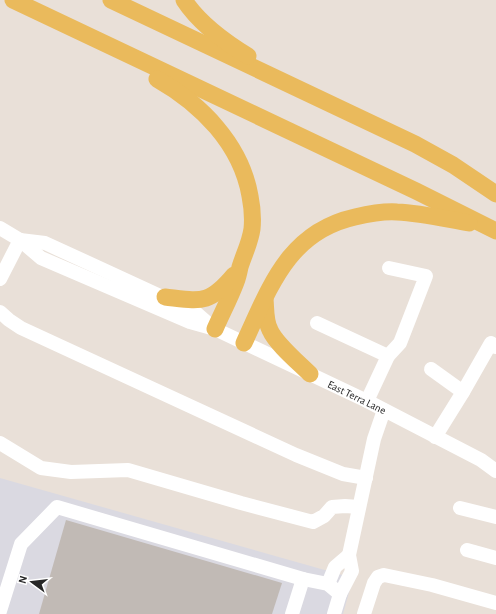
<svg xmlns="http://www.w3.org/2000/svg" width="496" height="614" font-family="'Alegreya Sans',sans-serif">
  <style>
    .industrial { fill: #dad9e1 }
    .building { fill: #c1bab5 }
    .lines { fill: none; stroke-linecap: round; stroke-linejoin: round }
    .minor { stroke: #fff; stroke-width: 14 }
    .major { stroke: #eaba5c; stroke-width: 17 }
    .labels { text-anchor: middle; stroke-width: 3; stroke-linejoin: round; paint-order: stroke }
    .street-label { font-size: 11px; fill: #272727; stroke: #fff }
  </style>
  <rect width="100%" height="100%" fill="#e9e0d8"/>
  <path class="industrial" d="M0,478L353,578L343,614H0Z"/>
  <path class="building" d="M66,520L282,583L272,614H39Z"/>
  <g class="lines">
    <g class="minor">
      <path d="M0,228L20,240L41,258L190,322L215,329L367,401L481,460L496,471"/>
      <path d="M20,240L45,243L195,312L211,326"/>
      <path d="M0,279L20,240"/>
      <path d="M0,312L9,320L21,328L296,455L343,474L366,478"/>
      <path d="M317,323L388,356"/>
      <path d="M431,369L463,392L435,437"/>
      <path d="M463,392L491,343L496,347"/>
      <path d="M367,401L388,356L400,343L426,276L389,268"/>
      <path d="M0,443L41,468L71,472L128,470L241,503L313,522L324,516L332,507L345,506L359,507"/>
      <path d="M460,508L496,517"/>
      <path d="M467,550L496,558"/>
      <path d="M328,584L335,567L349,555"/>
      <path d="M340,594L352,571L349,555L374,439L384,410"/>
      <path d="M0,611L21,544L57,507L303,579L328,584L340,594L334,614"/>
      <path d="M292,614L303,579"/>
      <path d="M364,614L374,583L378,577L384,575L432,585L496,603"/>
    </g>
    <g class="major">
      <path d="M13,0L416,191L496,231"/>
      <path d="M111,0L415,144L453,165L496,194"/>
      <path d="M184,0C199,23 225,42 248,56"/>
      <path d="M157,79C201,104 241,144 250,196C252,206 253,219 252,229C250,243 244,254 240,267C239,272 238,277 236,282C230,298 222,313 215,329"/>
      <path d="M165,297C201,301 209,305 234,275"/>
      <path d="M265,299C266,309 265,321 270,330C276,344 299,363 310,374"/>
      <path d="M244,343C270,287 288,232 355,217C368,214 383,211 397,212C421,213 446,219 469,223"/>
    </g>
  </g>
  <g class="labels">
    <g class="street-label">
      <text transform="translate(357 397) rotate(26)" y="4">East Terra Lane</text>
    </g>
  </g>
  <g transform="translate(32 582) rotate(285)" stroke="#ffffff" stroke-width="3" paint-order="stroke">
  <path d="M0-3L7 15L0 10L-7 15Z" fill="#272727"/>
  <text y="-6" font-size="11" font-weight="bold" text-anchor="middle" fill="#272727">N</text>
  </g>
</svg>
